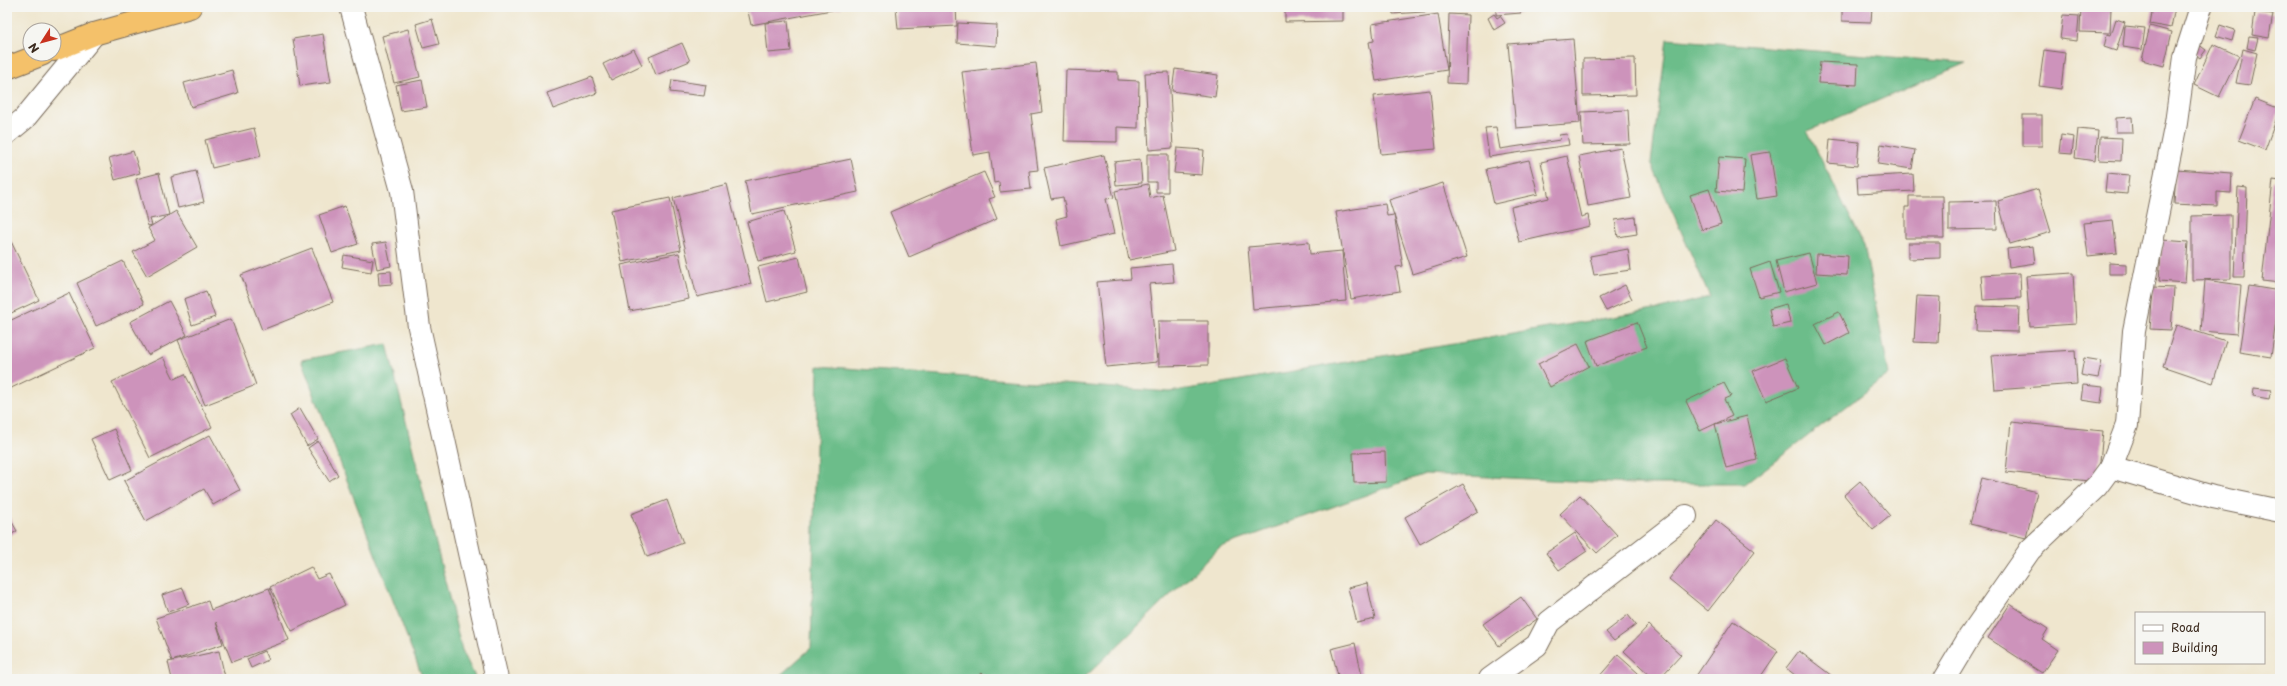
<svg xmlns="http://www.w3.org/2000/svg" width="2287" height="686" font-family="'Playpen Sans',sans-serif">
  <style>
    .forest { fill: #6cbd8a; stroke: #547454 }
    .building { fill: #cd93bb }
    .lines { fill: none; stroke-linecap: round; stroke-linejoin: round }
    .minor-casing { stroke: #7a6c5c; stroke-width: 24 }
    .trunk-casing { stroke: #7a6c5c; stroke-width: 24 }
    .minor { stroke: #fff; stroke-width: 22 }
    .trunk { stroke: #f4c16a; stroke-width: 22 }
  </style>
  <rect width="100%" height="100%" fill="#f6f6f2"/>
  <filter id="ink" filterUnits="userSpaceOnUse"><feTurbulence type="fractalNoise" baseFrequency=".025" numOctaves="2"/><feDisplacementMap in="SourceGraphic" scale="8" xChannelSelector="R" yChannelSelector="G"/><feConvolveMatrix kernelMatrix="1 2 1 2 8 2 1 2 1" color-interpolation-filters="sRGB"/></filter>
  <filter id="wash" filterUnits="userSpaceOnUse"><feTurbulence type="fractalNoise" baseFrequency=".012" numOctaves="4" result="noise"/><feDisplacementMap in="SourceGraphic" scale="16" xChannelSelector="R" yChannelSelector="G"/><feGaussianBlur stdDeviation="0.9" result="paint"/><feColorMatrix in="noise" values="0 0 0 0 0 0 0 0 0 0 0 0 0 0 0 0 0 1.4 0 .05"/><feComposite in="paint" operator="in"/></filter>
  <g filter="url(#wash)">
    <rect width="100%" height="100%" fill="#efe6ce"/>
    <g class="forest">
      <path d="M1667,39L1966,63L1807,131L1864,245L1889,374L1745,484H1633L1425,474L1220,547L1083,679H776L811,648L818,366L1170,392L1660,309L1710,297L1651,163Z"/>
      <path d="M387,344L462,650L476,679H423L301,360Z"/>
    </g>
    <g id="blocks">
      <g class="building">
        <path d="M747,7H842V8L751,25Z"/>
        <path d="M896,7H956L957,26L898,29Z"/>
        <path d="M1285,7H1343V21L1285,22Z"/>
        <path d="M1392,7H1437L1438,11L1393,14Z"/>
        <rect x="1441" y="7" width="28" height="2"/>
        <path d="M1496,7H1521V13L1496,15Z"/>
        <path d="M1842,7H1872L1871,22L1842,21Z"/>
        <path d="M2081,7L2111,8L2110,33L2080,32Z"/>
        <path d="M2153,7H2175L2171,28L2150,24Z"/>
        <path d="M2255,12L2273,14L2269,38L2252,35Z"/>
        <path d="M1438,14L1447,70L1376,81L1369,42L1374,41L1372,24Z"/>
        <path d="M1449,14L1468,15L1466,84L1447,83Z"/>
        <path d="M1494,14L1497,18L1500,16L1505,23L1494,30L1488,18Z"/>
        <path d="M2063,15L2079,16L2077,41L2060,39Z"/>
        <path d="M432,19L439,44L423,48L416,24Z"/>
        <path d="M2116,19L2125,22L2116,51L2104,47L2107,34L2111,35Z"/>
        <path d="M788,21L791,51L768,53L765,23Z"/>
        <path d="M958,23L997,25L996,46L957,43Z"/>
        <path d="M2220,25L2235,30L2232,41L2216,36Z"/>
        <path d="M2125,26L2145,28L2142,50L2123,47Z"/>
        <path d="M2150,26L2172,32L2164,66L2142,60Z"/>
        <path d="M408,29L420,77L394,83L382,36Z"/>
        <path d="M323,34L331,82L300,86L293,39Z"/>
        <path d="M2249,37L2258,38L2255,50L2247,48Z"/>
        <path d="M1573,39L1580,123L1516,128L1508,44Z"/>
        <path d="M682,43L690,61L656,75L649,57Z"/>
        <path d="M2198,44L2206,50L2200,58L2192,52Z"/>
        <path d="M2213,44L2239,56L2219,97L2194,85Z"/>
        <path d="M634,49L642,65L611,80L603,64Z"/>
        <path d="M2243,49L2257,53L2250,85L2236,83Z"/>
        <path d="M2044,50L2065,53L2061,89L2039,86Z"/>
        <path d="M1635,58L1636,95L1583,96V59Z"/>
        <path d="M1820,62L1858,64L1857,85L1818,83Z"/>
        <path d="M1036,63L1042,112L1031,114L1038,170L1029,171L1031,189L1000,192L999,182L994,183L990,152L973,155L962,72Z"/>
        <path d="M1175,69L1218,75L1215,97L1172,91Z"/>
        <path d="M232,70L238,93L191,107L184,83Z"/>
        <path d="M1066,70L1118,72V80L1139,81L1138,128L1117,127V142L1064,141Z"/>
        <path d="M1169,72L1173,148L1149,150L1145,73Z"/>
        <path d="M592,77L597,93L553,109L547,93Z"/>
        <path d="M422,80L427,107L401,111L396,85Z"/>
        <path d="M672,80L706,85L704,96L670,92Z"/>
        <path d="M1430,90L1436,149L1381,154L1374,96Z"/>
        <path d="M2255,99L2280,109L2265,150L2239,140Z"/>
        <path d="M1628,110L1630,144L1583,145L1581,112Z"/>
        <rect x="2023" y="115" width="19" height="31"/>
        <path d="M2132,117L2133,132H2116V118Z"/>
        <path d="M1496,127L1500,149L1560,140L1559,135L1567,134L1569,145L1489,157L1485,128Z"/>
        <path d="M254,128L261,156L212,168L205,140Z"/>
        <path d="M2078,129L2098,131L2095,161L2075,158Z"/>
        <path d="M2061,135L2074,137L2072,154L2059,153Z"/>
        <path d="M2100,137L2122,138L2121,161L2099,160Z"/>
        <path d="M1830,139L1859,142L1857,166L1828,163Z"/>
        <path d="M1881,144L1915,150L1912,169L1878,164Z"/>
        <path d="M1177,148L1204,150L1202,175L1174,173Z"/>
        <path d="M1621,148L1631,198L1588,206L1579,156Z"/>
        <path d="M133,151L140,173L115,180L109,158Z"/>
        <path d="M1770,152L1777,196L1757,199L1750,155Z"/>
        <path d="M1147,154H1168V192H1156V182H1147Z"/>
        <path d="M1104,155L1114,198L1106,199L1114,234L1061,246L1056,219L1067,216L1063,197L1051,199L1044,168Z"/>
        <path d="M1567,156L1581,217L1588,215L1590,226L1519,242L1511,207L1549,198L1541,162Z"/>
        <path d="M1719,157L1745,159L1742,193L1716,191Z"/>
        <path d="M851,159L858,192L752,214L745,181Z"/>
        <path d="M1140,159L1142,183L1116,185L1114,162Z"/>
        <path d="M1529,160L1538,194L1494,204L1486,169Z"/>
        <path d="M2176,169L2232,173L2231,193L2217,192V206L2174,204Z"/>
        <path d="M196,171L204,202L178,208L171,177Z"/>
        <path d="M984,172L995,197L989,199L997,219L909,257L890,212Z"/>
        <path d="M159,173L169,215L150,219L152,225L148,226L136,179Z"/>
        <path d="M2107,173L2129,175L2127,194L2105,192Z"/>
        <path d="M1913,174L1914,191L1858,194L1857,177Z"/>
        <path d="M2273,180L2280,181V283L2262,281Z"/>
        <path d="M1443,183L1467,257L1413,274L1389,200Z"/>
        <path d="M727,184L751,284L697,297L673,198Z"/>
        <path d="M1148,184L1150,198L1163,195L1174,251L1129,260L1115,191Z"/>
        <path d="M2238,187L2247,188L2244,277H2234Z"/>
        <path d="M1709,189L1721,224L1702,230L1690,195Z"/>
        <path d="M2038,189L2051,232L2010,244L1998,201Z"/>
        <path d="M1909,196H1943L1944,238H1905V207H1909Z"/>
        <path d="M670,198L681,250L622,262L611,210Z"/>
        <path d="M1996,201L1997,229L1949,230V202Z"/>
        <path d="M1385,204L1387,216L1394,215L1403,266L1396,267L1400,291L1351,299L1336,212Z"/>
        <path d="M345,206L358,244L332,253L319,215Z"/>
        <path d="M176,211L197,247L147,276L133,252L155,240L148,228Z"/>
        <path d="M784,211L796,251L758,261L747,222Z"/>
        <path d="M2231,215V279L2192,280V216Z"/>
        <path d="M1635,217L1637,234L1618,237L1615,220Z"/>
        <path d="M2113,220L2117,253L2088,256L2084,223Z"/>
        <path d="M7,233L39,300L7,315Z"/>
        <path d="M2162,240L2188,242L2185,283L2159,281Z"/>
        <path d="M386,242L391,266L377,269L372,244Z"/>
        <path d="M1309,242L1310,254L1342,251L1346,301L1253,309L1248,247Z"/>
        <path d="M1908,243H1940V258L1908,259Z"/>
        <path d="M2033,246L2035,263L2009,267L2007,249Z"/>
        <path d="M312,248L333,302L262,330L241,275Z"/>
        <path d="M1628,249L1631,270L1594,275L1590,256Z"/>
        <path d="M679,253L689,299L630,311L621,265Z"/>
        <path d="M1809,253L1817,283L1784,292L1776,261Z"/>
        <path d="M1817,254L1848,256L1847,275L1816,273Z"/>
        <path d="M344,255L373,260L371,272L342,267Z"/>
        <path d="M799,257L807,292L767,302L758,267Z"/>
        <path d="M123,261L144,304L96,326L77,283Z"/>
        <path d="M1770,262L1779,292L1759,297L1750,269Z"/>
        <path d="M2109,263L2126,264V274H2109Z"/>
        <path d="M1172,264L1174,282L1149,284L1157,362L1106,367L1097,282L1131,279L1130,268Z"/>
        <path d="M391,271L392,284L379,285L378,272Z"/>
        <path d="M2020,273L2021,298L1983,300L1981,275Z"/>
        <path d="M2073,273L2076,324L2030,327L2026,276Z"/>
        <path d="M2205,280L2241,285L2237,334L2201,331Z"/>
        <path d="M1625,285L1632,299L1606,311L1599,298Z"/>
        <path d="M2249,286L2280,291L2271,357L2239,352Z"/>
        <path d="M2153,287L2174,288L2171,330L2150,329Z"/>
        <path d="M206,291L215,317L192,325L184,299Z"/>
        <path d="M69,293L95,348L7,390V322Z"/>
        <path d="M1917,296L1940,297L1938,343L1914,342Z"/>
        <path d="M169,301L187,335L148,355L130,322Z"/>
        <path d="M1786,304L1790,323L1773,327L1769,309Z"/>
        <path d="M1977,306L2019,307L2018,332L1976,331Z"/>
        <path d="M1839,312L1849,333L1826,345L1815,324Z"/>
        <path d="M231,319L256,385L205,405L178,340Z"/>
        <path d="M1158,321H1208V365L1159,366Z"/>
        <path d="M1637,322L1647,347L1596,366L1587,341Z"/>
        <path d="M2176,325L2226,341L2213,383L2163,366Z"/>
        <path d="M1578,344L1589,366L1550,387L1538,364Z"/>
        <path d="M2075,350L2077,384L1995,390L1992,355Z"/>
        <path d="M163,357L174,379L185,374L212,427L150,458L112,382Z"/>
        <path d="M1785,358L1798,388L1766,401L1753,371Z"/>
        <path d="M2084,358L2102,361L2098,378L2081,375Z"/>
        <path d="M1724,383L1731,396L1724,399L1732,416L1700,431L1686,401Z"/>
        <path d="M2083,385L2103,387L2101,403L2081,400Z"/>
        <path d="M2254,388L2271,390L2269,399L2253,396Z"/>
        <path d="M300,408L318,439L307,446L290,415Z"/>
        <path d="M1747,416L1757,460L1726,468L1715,424Z"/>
        <path d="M2011,422L2103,431L2098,482L2006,472Z"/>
        <path d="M114,429L132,470L110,480L91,439Z"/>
        <path d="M210,435L240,490L213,505L204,489L146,521L124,481Z"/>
        <path d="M318,441L338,475L329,481L308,448Z"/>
        <path d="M1385,452L1386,482L1354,483L1353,453Z"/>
        <path d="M1982,478L2037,492L2026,538L1970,524Z"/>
        <path d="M1860,481L1890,516L1873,530L1844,495Z"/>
        <path d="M1463,484L1478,511L1420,544L1405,517Z"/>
        <path d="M1580,495L1617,535L1597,553L1560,514Z"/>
        <path d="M667,500L683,543L647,557L631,514Z"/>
        <path d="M7,513L17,531L7,537Z"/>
        <path d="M1716,520L1755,551L1708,611L1669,579Z"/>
        <path d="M1575,533L1587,551L1559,570L1546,553Z"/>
        <path d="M311,567L317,579L329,574L345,605L292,631L270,587Z"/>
        <path d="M1367,583L1375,619L1357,623L1348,588Z"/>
        <path d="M183,588L189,604L168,612L162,595Z"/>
        <path d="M269,588L289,640L232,662L216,622L223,644L172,661L156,618L208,601L211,610Z"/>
        <path d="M1521,597L1537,619L1499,646L1483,624Z"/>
        <path d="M2010,604L2048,629L2042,639L2058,650L2042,673L1988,638Z"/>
        <path d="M1628,615L1636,625L1614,641L1606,632Z"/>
        <path d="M1733,621L1778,651L1759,679H1694Z"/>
        <path d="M1649,625L1681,655L1659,679H1654L1624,651Z"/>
        <path d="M1355,643L1362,676L1339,679L1331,649Z"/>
        <path d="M219,651L225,677L172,679L168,662Z"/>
        <path d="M264,651L268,660L251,668L247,659Z"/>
        <path d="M1799,651L1836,679H1800L1786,668Z"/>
        <path d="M1618,655L1638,673L1632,679H1597Z"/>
        <path d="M982,673L987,679H975Z"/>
        <path d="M1141,674L1145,679H1135Z"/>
      </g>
    </g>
  </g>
  <g filter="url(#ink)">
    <use href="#blocks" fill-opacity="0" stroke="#7a6c5c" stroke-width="1"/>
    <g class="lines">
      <g class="minor-casing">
        <g id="minor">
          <path d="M351,7L402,191L419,327L497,679"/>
          <path d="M7,133L24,119L94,34"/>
          <path d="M2111,467L2213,497L2280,511"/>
          <path d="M1490,679L1537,645L1549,622L1686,516"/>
          <path d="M1944,679L1970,636L2030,550L2097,486L2111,467L2127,425L2134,331L2176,123L2185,57L2201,7"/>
        </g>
      </g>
      <g class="trunk-casing">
        <g id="trunk">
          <path d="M54,50L94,34L190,7"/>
          <path d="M7,68L43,54"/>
        </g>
      </g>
      <use href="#minor" class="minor"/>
      <use href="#trunk" class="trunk"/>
    </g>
  </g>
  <rect width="2287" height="686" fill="none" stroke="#f6f6f2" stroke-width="24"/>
  <rect x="2135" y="612" width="130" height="52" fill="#f6f6f2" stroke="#aba49d"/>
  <rect x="2143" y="625" width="20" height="6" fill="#ffffff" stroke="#aba49d"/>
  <text x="2171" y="632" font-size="12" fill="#3b2a1e">Road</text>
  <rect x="2143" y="642" width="20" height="12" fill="#cd93bb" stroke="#aba49d"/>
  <text x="2171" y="652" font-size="12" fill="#3b2a1e">Building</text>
  <g transform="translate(42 42) rotate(234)"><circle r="19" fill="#f6f6f2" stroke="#aba49d"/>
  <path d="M0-3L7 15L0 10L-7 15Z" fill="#c8321e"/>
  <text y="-6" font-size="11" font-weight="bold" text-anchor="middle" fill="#3b2a1e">N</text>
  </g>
</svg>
